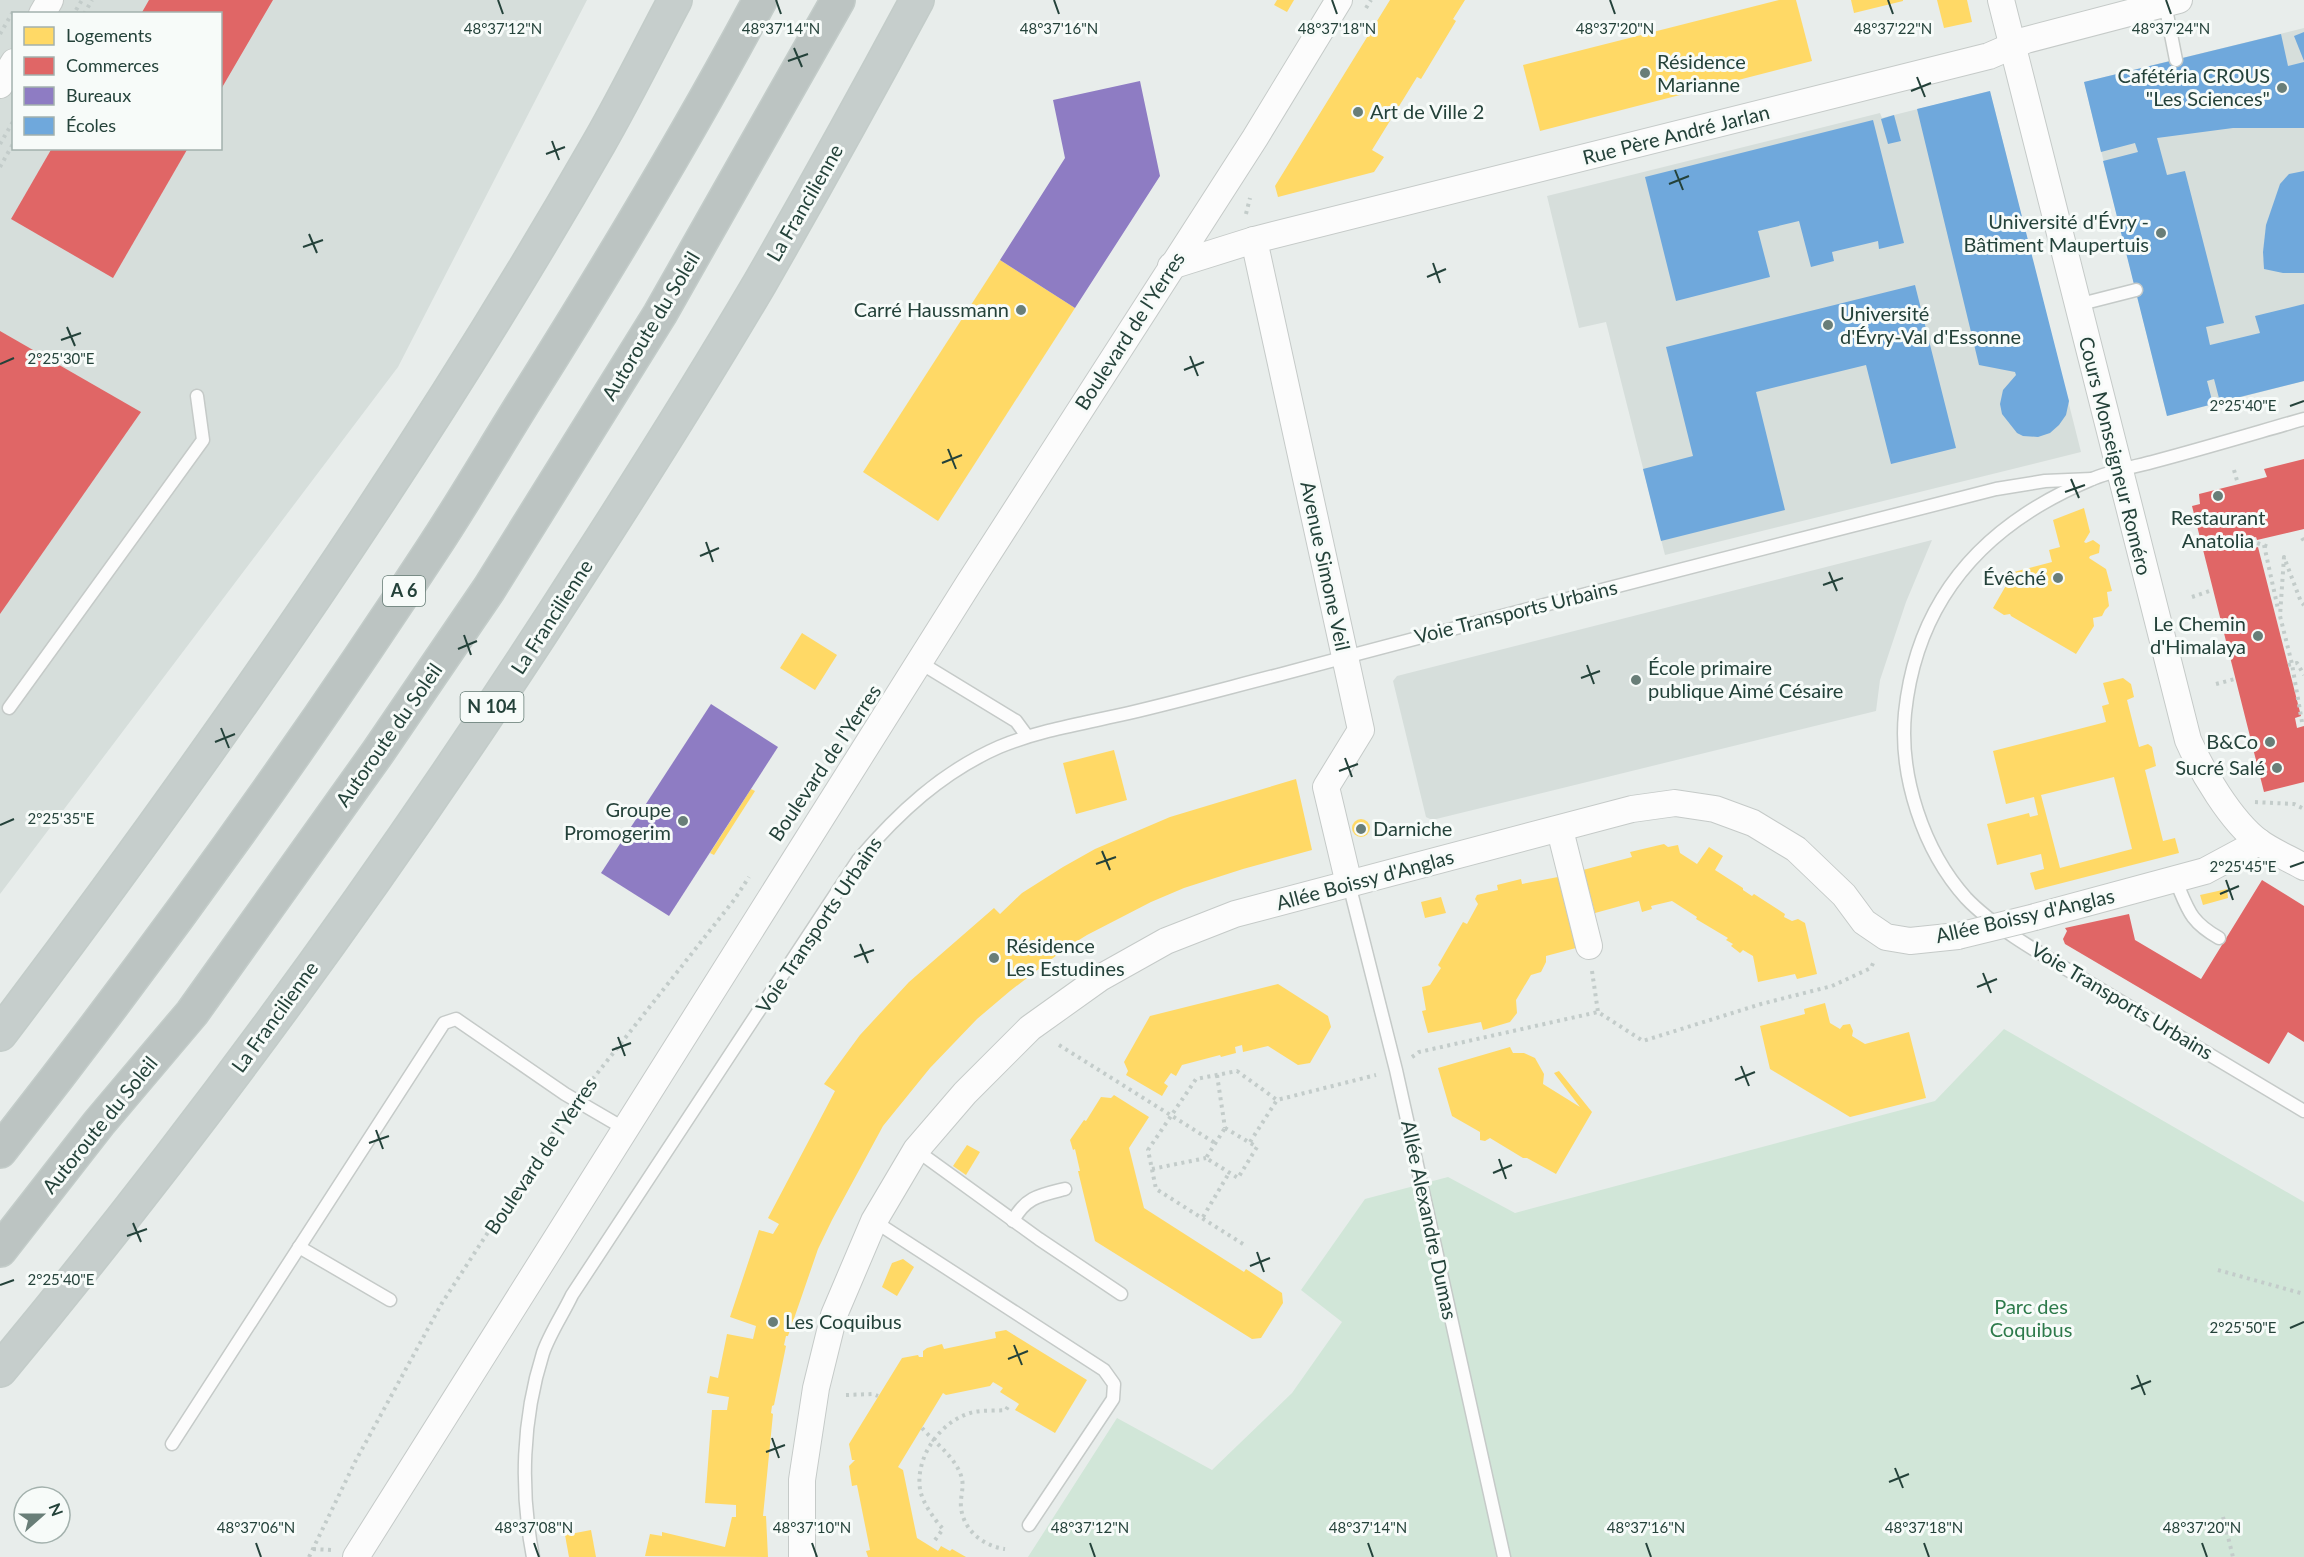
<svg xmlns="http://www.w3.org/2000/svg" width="2304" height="1557" font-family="Lato,sans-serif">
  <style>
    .built { fill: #d6dedb; fill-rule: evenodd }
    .park { fill: #d1e6d8 }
    .homes { fill: #ffd966; fill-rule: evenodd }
    .shops { fill: #e06666 }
    .offices { fill: #8e7cc3 }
    .schools { fill: #6fa8dc }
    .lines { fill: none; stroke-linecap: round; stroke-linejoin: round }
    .service-casing { stroke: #c5cac8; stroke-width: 15 }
    .minor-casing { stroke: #c5cac8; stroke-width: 28 }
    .trunk-casing { stroke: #c3ccc9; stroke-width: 36 }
    .motorway-casing { stroke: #c3ccc9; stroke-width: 36 }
    .path { stroke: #c3ccca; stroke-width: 4; stroke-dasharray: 3 4.5; stroke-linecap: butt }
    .service { stroke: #fcfcfc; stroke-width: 12 }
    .minor { stroke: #fcfcfc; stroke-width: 26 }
    .trunk { stroke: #c6cecc; stroke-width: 33 }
    .motorway { stroke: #bcc4c2; stroke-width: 33 }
    .minor-bridge-casing { stroke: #c5cac8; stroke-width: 28; stroke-linecap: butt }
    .minor-bridge { stroke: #fcfcfc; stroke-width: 26 }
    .ticks { fill: none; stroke: #24423a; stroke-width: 2 }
    .poi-dot { fill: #697e78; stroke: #f7fbf9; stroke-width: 2 }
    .labels { text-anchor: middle; stroke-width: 6; stroke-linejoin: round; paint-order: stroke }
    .shield { fill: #f7fbf9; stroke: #637a73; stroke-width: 1.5 }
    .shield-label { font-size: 18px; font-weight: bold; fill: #24423a }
    .poi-label { font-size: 20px; fill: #24423a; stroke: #f7fbf9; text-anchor: end }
    .street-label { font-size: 20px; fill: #24423a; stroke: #f7fbf9 }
    .park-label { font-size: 20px; fill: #2d7a4b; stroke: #f7fbf9 }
    .ticks-label { font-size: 15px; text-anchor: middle; fill: #24423a; stroke: #f7fbf9; stroke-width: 6; stroke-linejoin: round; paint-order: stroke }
  </style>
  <rect width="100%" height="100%" fill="#e8edeb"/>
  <g class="built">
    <path d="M0,0H587L398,367L0,894ZM14,14H220V148H14Z"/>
    <path d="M2304,28V381L2167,416L2084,82Z"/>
    <path d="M1990,91L2081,452L1665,555L1606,322L1579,328L1547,196L1880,113L1882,118Z"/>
    <path d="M1932,540L1906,602L1880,680L1876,711L1432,820L1426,817L1393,681L1397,676Z"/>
  </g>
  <path class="park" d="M2004,1029L2304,1202V1557H1028L1117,1418L1212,1470L1292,1393L1342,1322L1301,1290L1365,1199L1448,1177L1515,1213L1935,1101Z"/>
  <g class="homes">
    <path d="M1277,0H1294L1287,12L1274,5Z"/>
    <path d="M1390,0H1465L1453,19L1456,21L1421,79L1417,77L1372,150L1384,157L1374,172L1278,197L1275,186Z"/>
    <path d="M1779,0H1796L1812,61L1540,131L1523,65Z"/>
    <path d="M1851,0H1903V1L1854,13Z"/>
    <path d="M1937,0H1967L1972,22L1944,28Z"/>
    <path d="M1000,260L1075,308L938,521L863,472Z"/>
    <path d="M2084,508L2090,532L2084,542L2086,543L2093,540L2100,545L2099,553L2090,556L2089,558L2106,569L2112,591L2107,592L2109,606L2105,610L2102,616L2093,618L2094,626L2076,654L2011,616L2010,614L2004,615L1993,608L2008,582L2006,574L2052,562L2049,550L2060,547L2053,520Z"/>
    <path d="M802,633L837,655L815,690L780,668Z"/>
    <path d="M2123,678L2131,684L2134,697L2127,700L2139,747L2148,744L2152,747L2156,766L2145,770L2163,841L2175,838L2179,853L2035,890L2030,873L2044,869L2041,854L1997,865L1987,824L2029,813L2030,817L2038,815L2034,797L2006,804L1993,751L2106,722L2102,706L2109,704L2103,683ZM2114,777L2132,849L2060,868L2041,795Z"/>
    <path d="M1114,750L1127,800L1076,814L1063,763Z"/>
    <path d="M1296,779L1312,850L1243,869L1184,888L1151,902L1087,935L1066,948L1010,991L977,1019L930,1068L883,1126L832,1220L818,1249L788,1336H786L784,1345L786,1346L774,1405L772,1406L771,1413L773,1414L763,1516H766L768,1557L645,1556L650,1534L662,1536V1532L725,1547L732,1517H736V1505L705,1503L712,1410H727L729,1397L707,1393L710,1376L718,1378L727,1334L753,1339L756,1326L730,1317L759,1230L773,1234L779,1224L768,1218L835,1091L824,1084L860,1035L909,982L994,908L1000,914L1022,893L1063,867L1095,849L1170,817Z"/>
    <path d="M751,789L755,791L714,855L710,853Z"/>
    <circle cx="1361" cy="828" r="9"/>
    <path d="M1664,844L1668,847L1678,845L1680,853L1697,864L1709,847L1723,856L1715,870L1743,888V890L1752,896L1754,894L1785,914L1784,917L1792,921L1798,919L1805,923L1817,974L1797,979L1795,974L1758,982L1753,956L1743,950L1740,953L1731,946L1733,944L1726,940L1728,938L1696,919L1697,917L1672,901L1651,906L1652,909L1642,912L1639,901L1595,913L1583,870L1632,857L1630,852Z"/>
    <path d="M1558,877L1576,948L1546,956V962L1541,972L1531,975L1516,1000L1517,1013L1510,1022L1483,1030L1481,1022L1428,1033L1422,1011L1426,1010L1422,987L1430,985L1441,968L1438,965L1463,922L1467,924L1478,904L1475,899L1477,895L1498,890L1497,885L1521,879L1522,884Z"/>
    <path d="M2227,889L2228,898L2203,905L2200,895Z"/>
    <path d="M1441,897L1446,913L1425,918L1421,902Z"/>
    <path d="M1278,984L1328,1016L1331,1027L1310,1063L1298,1065L1268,1046L1243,1052L1242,1045L1235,1047L1236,1053L1221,1057L1220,1055L1182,1065L1176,1076L1171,1073L1164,1083L1168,1086L1162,1096L1126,1075L1128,1071L1124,1062L1150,1016Z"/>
    <path d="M1825,1003L1830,1023L1840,1029L1843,1025L1850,1024L1853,1031L1852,1036L1865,1044L1909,1032L1926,1098L1850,1117L1770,1069L1760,1026L1805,1014L1804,1009Z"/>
    <path d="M1510,1047L1513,1053H1524L1535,1058L1544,1074L1543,1084L1580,1107L1554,1073L1559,1071L1592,1112L1556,1174L1527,1158H1523L1490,1138L1485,1141L1480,1140V1132L1452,1116L1438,1068Z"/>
    <path d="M1114,1095L1149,1117L1129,1148L1144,1208L1244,1272L1246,1269L1282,1293L1283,1303L1261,1338L1252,1339L1095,1241L1078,1171H1080L1075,1149L1073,1150L1070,1140L1084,1120L1086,1121L1101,1097L1111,1098Z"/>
    <path d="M967,1145L980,1152L966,1175L953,1166Z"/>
    <path d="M903,1259L914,1267L897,1296L882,1287L892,1263Z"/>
    <path d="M1006,1330L1087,1380L1055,1433L1015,1410L1019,1404L1000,1392L1003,1388L993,1382L990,1386L946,1395L943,1393L898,1467L903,1470L917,1538L938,1551L941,1546L950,1551L952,1549L966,1557H868L866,1551L870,1550L857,1485L852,1486L849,1466L855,1460H852L849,1444L902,1358L918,1355L919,1357H923V1351L927,1348L942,1344L944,1349L996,1338L995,1332Z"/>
    <path d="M591,1530L596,1557H569L565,1535Z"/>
  </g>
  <g class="shops">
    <path d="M149,0H273L220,91V14H141Z"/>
    <path d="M52,148H188L113,278L11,219Z"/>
    <path d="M0,331L141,412L0,614Z"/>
    <path d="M2304,459V529L2257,540L2256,537L2249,539L2252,549L2258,547L2301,716L2295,718L2297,728L2304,726V782L2264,792L2192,506L2200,504L2199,494L2267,477L2264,469Z"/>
    <path d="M2262,880L2304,906V1042L2288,1032L2269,1064L2065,944L2063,939L2067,931L2065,928L2129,914L2135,940L2201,979Z"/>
  </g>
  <g class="offices">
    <path d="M1140,81L1160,176L1075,308L1000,260L1065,158L1053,100Z"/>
    <path d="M711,704L778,747L669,916L601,873Z"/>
  </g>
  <g class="schools">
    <path d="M2304,32V61L2294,36Z"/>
    <path d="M2281,34L2288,66L2304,62V128H2233L2157,138L2167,175L2185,171L2224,323L2206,327L2210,345L2260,333L2255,316L2304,304V381L2220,402L2214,379L2207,381L2213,404L2167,416L2103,161L2138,152L2135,143L2101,152L2084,82Z"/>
    <path d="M1990,91L2069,401L2066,415L2059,425L2050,433L2038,437L2023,436L2017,433L2002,414L2000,404L2003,390L2016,375L2015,372L1979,365L1917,109Z"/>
    <path d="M1894,115L1901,141L1888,144L1881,119Z"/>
    <path d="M1873,120L1904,243L1879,249L1878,241L1832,252L1834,261L1811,267L1799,221L1758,231L1770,277L1676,301L1645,177Z"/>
    <path d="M2304,171V273H2283L2264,269L2263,252L2266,225L2280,184L2289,174Z"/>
    <path d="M1915,285L1956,448L1891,464L1866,365L1756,392L1785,510L1661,541L1643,469L1693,456L1666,347Z"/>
  </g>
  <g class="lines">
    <g class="service-casing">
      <g id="service">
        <path d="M2165,4L2176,60"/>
        <path d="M2077,305L2136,290"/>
        <path d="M2304,419C2255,433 2205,448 2156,461C2134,467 2110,471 2090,480C1985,524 1917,598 1905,713C1899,776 1923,850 1966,898C1997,931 2059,964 2098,988C2167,1029 2235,1070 2304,1111"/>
        <path d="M919,662L1016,721L1027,736"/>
        <path d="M9,708L203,440L197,396"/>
        <path d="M2175,879C2188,909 2189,921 2219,938"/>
        <path d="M1349,884L1396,1070L1504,1557"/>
        <path d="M916,1150L1039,1239L1121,1294"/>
        <path d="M874,1221L1104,1370L1114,1384L1113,1399L1029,1525"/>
        <path d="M1013,1221C1025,1197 1041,1195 1065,1189"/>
        <path d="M299,1247L390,1300"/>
        <path d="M172,1444L444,1023L456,1019L565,1094L625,1129"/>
        <path d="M533,1557C520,1490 522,1419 543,1353C550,1333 563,1314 572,1295L858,860C898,813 942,772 999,747C1040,730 1085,723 1129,713C1180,701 1231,687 1282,674C1520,610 1758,550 1996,489L2045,481L2092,479"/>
      </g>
    </g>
    <g class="minor-casing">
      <g id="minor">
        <path d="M2001,0L2188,740C2202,772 2231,821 2259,842C2273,852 2290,859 2304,867"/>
        <path d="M42,14L50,0"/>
        <path d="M0,85L14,62"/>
        <path d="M1254,240L1361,730L1326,787L1349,884"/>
        <path d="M1171,266L1254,240L1989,56L2026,40L2179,0"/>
        <path d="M1560,830L1589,946"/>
        <path d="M2035,917L2205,871L2259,842"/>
        <path d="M356,1557L969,583L1255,138L1339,0"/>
        <path d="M802,1557V1480L816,1388L834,1315L874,1221L916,1150L965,1093L1030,1028L1100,978L1166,941L1235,914L1632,809L1675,803L1715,809L1753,823L1796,849L1844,895L1864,922L1886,937L1910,941L1958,936"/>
      </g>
    </g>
    <g class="trunk-casing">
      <g id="trunk">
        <path d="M0,1034C216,748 421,454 599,143C626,96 650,47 675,0"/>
        <path d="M0,1370C212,1115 407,844 585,565C645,472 704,378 760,283C814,189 866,95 917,0"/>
      </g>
    </g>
    <g class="motorway-casing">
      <g id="motorway">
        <path d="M0,1151C153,956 298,755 433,548C466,498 496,446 528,395C609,266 688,135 760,0"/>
        <path d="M0,1250L99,1123L192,1013L378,752L489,589L660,314L838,0"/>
      </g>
    </g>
    <g class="path">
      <path d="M1366,8L1371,0"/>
      <path d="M76,10L82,0"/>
      <path d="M84,14L92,0"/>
      <path d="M0,34L15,8"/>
      <path d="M0,144L14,120"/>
      <path d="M0,167L14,142"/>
      <path d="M1246,214L1250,198"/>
      <path d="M2234,470L2238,484"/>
      <path d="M2253,538L2254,542L2269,547"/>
      <path d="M2302,538L2304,541"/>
      <path d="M2264,545L2278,609"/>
      <path d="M2192,597L2212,590"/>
      <path d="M2288,665L2297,663L2304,675"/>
      <path d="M2216,684L2235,679"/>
      <path d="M2302,722L2292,664L2280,616L2284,557L2301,602L2304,605"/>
      <path d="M2255,802L2294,804L2304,809"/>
      <path d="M1592,971L1598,1012"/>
      <path d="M1059,1045L1215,1143"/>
      <path d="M1412,1057L1419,1052L1598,1012L1643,1041L1761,1004L1832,986L1871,968L1874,961"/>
      <path d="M1217,1075L1225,1128"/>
      <path d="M588,1085L734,900L749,877"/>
      <path d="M1225,1128L1257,1147L1238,1178L1206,1158Z"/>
      <path d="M1250,1142L1277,1100"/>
      <path d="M1152,1169L1206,1158"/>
      <path d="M1203,1217L1229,1173"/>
      <path d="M1243,1244L1156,1189L1148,1150L1196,1079L1237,1071L1277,1100L1376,1075"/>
      <path d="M2218,1270L2304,1294"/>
      <path d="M846,1395L873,1394L878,1396"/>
      <path d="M922,1428C935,1443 957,1458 962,1479C964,1488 960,1498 961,1507C963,1530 983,1546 1005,1549"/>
      <path d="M2223,1517L2233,1557"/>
      <path d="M935,1540L943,1529C934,1519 922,1502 920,1489C915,1456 942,1419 974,1412C984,1410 996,1411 1006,1410L1010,1403"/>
      <path d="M313,1549L332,1550"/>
      <path d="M309,1557L355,1462L442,1303L563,1117"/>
    </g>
    <use href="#service" class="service"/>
    <use href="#minor" class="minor"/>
    <use href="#trunk" class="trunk"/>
    <use href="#motorway" class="motorway"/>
    <g class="minor-bridge-casing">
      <path id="minor-bridge" d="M1958,936L2035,917"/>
    </g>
    <use href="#minor-bridge" class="minor-bridge"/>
  </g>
  <path class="ticks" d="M498,0L503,14M776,0L781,14M1054,0L1059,14M1332,0L1337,14M1610,0L1615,14M1888,0L1893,14M2166,0L2171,14M794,48L802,67M788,61L808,54M1917,77L1925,97M1911,91L1931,83M552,141L559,160M546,154L565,147M1675,170L1683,190M1669,184L1689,176M309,234L317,253M303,247L323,240M1433,263L1440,283M1427,277L1446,269M67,327L75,346M61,340L81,333M1190,356L1198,376M0,364L14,358M1184,370L1204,362M2290,406L2304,401M948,449L956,469M942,463L962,455M2071,479L2079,498M2065,492L2085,485M706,542L713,562M700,556L719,548M1829,572L1837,591M1823,585L1843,578M464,635L471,655M458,649L477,641M1587,665L1594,684M1581,678L1600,671M221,728L229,748M215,742L235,734M1345,758L1352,777M1339,771L1358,764M0,825L14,819M1102,851L1110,870M1096,864L1116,857M2290,867L2304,862M2226,880L2233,900M2220,894L2239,886M860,944L868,963M854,957L874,950M1983,973L1991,993M1977,987L1997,979M618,1037L625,1056M612,1050L631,1043M1741,1066L1749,1086M1735,1080L1755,1072M376,1130L383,1149M369,1143L389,1136M1499,1159L1506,1179M1493,1173L1512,1165M133,1223L141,1242M127,1236L147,1229M1257,1252L1264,1272M1250,1266L1270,1258M0,1285L14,1280M2290,1328L2304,1322M1014,1345L1022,1365M1008,1359L1028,1351M2137,1375L2145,1395M2131,1389L2151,1381M772,1438L779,1458M766,1452L785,1445M1895,1468L1903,1488M1889,1482L1909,1474M256,1543L261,1557M534,1543L539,1557M812,1543L817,1557M1090,1543L1095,1557M1368,1543L1373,1557M1646,1543L1651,1557M1924,1543L1929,1557M2202,1543L2207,1557"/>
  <g class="poi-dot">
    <circle cx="1645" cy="73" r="6"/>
    <circle cx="2282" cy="88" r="6"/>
    <circle cx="1358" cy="112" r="6"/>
    <circle cx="2161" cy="233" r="6"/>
    <circle cx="1021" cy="310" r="6"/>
    <circle cx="1828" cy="325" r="6"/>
    <circle cx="2218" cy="496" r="6"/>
    <circle cx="2058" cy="578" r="6"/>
    <circle cx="2258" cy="636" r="6"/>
    <circle cx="1636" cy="680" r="6"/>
    <circle cx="2270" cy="742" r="6"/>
    <circle cx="2277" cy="768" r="6"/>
    <circle cx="683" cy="821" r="6"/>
    <circle cx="1361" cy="829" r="6"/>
    <circle cx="994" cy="958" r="6"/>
    <circle cx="773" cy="1322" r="6"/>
  </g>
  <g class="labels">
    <g class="shield">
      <rect x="383" y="576" width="42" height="30" rx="4.5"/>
      <rect x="460.5" y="692" width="63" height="30" rx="4.5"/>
    </g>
    <g class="shield-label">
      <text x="404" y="597">A 6</text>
      <text x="492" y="713">N 104</text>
    </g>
    <g class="poi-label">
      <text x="1657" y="69" text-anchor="start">Résidence<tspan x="1657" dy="23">Marianne</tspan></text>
      <text x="2270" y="83">Cafétéria CROUS<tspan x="2270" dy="23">"Les Sciences"</tspan></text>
      <text x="1370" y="119" text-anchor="start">Art de Ville 2</text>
      <text x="2149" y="229">Université d'Évry -<tspan x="2149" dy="23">Bâtiment Maupertuis</tspan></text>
      <text x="1009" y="317">Carré Haussmann</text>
      <text x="1840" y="321" text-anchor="start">Université<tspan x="1840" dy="23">d'Évry-Val d'Essonne</tspan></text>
      <text x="2218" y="525" text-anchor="middle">Restaurant<tspan x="2218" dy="23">Anatolia</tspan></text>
      <text x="2046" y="585">Évêché</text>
      <text x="2246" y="631">Le Chemin<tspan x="2246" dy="23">d'Himalaya</tspan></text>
      <text x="1648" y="675" text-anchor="start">École primaire<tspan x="1648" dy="23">publique Aimé Césaire</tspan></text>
      <text x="2258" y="749">B&amp;Co</text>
      <text x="2265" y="775">Sucré Salé</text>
      <text x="671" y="817">Groupe<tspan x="671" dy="23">Promogerim</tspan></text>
      <text x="1373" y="836" text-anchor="start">Darniche</text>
      <text x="1006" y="953" text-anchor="start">Résidence<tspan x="1006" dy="23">Les Estudines</tspan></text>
      <text x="785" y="1329" text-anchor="start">Les Coquibus</text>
    </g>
    <g class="street-label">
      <text transform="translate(1676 135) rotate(-14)" y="7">Rue Père André Jarlan</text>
      <text transform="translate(805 203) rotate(-60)" y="7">La Francilienne</text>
      <text transform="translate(651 326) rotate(-59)" y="7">Autoroute du Soleil</text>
      <text transform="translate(1130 331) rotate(-57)" y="7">Boulevard de l'Yerres</text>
      <text transform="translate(2115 456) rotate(76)" y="7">Cours Monseigneur Roméro</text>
      <text transform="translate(1325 566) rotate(78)" y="7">Avenue Simone Veil</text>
      <text transform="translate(1516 612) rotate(-14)" y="7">Voie Transports Urbains</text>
      <text transform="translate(552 617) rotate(-57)" y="7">La Francilienne</text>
      <text transform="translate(389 735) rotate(-55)" y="7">Autoroute du Soleil</text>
      <text transform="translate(825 763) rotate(-56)" y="7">Boulevard de l'Yerres</text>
      <text transform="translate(1365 880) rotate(-15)" y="7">Allée Boissy d'Anglas</text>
      <text transform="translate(2025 916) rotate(-13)" y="7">Allée Boissy d'Anglas</text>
      <text transform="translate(819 925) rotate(-56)" y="7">Voie Transports Urbains</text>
      <text transform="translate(2122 1001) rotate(31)" y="7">Voie Transports Urbains</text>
      <text transform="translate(275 1017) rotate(-54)" y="7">La Francilienne</text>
      <text transform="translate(100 1125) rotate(-51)" y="7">Autoroute du Soleil</text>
      <text transform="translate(541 1156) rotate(-56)" y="7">Boulevard de l'Yerres</text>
      <text transform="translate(1429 1220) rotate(78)" y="7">Allée Alexandre Dumas</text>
    </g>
    <g class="park-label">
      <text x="2031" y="1314">Parc des<tspan x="2031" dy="23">Coquibus</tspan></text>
    </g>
  </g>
  <g class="ticks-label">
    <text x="1893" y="34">48°37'22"N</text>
    <text x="503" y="34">48°37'12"N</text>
    <text x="781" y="34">48°37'14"N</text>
    <text x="1059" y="34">48°37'16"N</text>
    <text x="1337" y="34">48°37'18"N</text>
    <text x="1615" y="34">48°37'20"N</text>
    <text x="2171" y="34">48°37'24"N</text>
    <text x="61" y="364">2°25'30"E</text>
    <text x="2243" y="411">2°25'40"E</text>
    <text x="61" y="824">2°25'35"E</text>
    <text x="2243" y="872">2°25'45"E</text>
    <text x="61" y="1285">2°25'40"E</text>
    <text x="2243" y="1333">2°25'50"E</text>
    <text x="256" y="1533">48°37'06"N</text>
    <text x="534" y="1533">48°37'08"N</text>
    <text x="812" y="1533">48°37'10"N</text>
    <text x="1090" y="1533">48°37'12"N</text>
    <text x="1368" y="1533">48°37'14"N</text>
    <text x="1646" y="1533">48°37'16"N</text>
    <text x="1924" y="1533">48°37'18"N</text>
    <text x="2202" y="1533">48°37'20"N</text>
  </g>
  <rect x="12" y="12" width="210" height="138" fill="#f7fbf9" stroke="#a3b1ad" stroke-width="1.5"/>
  <rect x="24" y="27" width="30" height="18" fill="#ffd966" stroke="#a3b1ad" stroke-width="1.5"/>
  <text x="66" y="42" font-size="18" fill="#24423a">Logements</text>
  <rect x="24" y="57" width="30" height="18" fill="#e06666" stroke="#a3b1ad" stroke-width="1.5"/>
  <text x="66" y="72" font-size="18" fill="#24423a">Commerces</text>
  <rect x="24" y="87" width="30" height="18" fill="#8e7cc3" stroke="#a3b1ad" stroke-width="1.5"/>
  <text x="66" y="102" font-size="18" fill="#24423a">Bureaux</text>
  <rect x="24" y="117" width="30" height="18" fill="#6fa8dc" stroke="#a3b1ad" stroke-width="1.5"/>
  <text x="66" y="132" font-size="18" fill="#24423a">Écoles</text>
  <g transform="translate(42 1515) rotate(69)"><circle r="28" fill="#f7fbf9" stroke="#a3b1ad" stroke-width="1.5"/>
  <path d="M0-4.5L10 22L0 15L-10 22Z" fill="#697e78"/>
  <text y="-9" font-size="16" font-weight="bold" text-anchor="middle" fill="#24423a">N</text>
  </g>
</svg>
